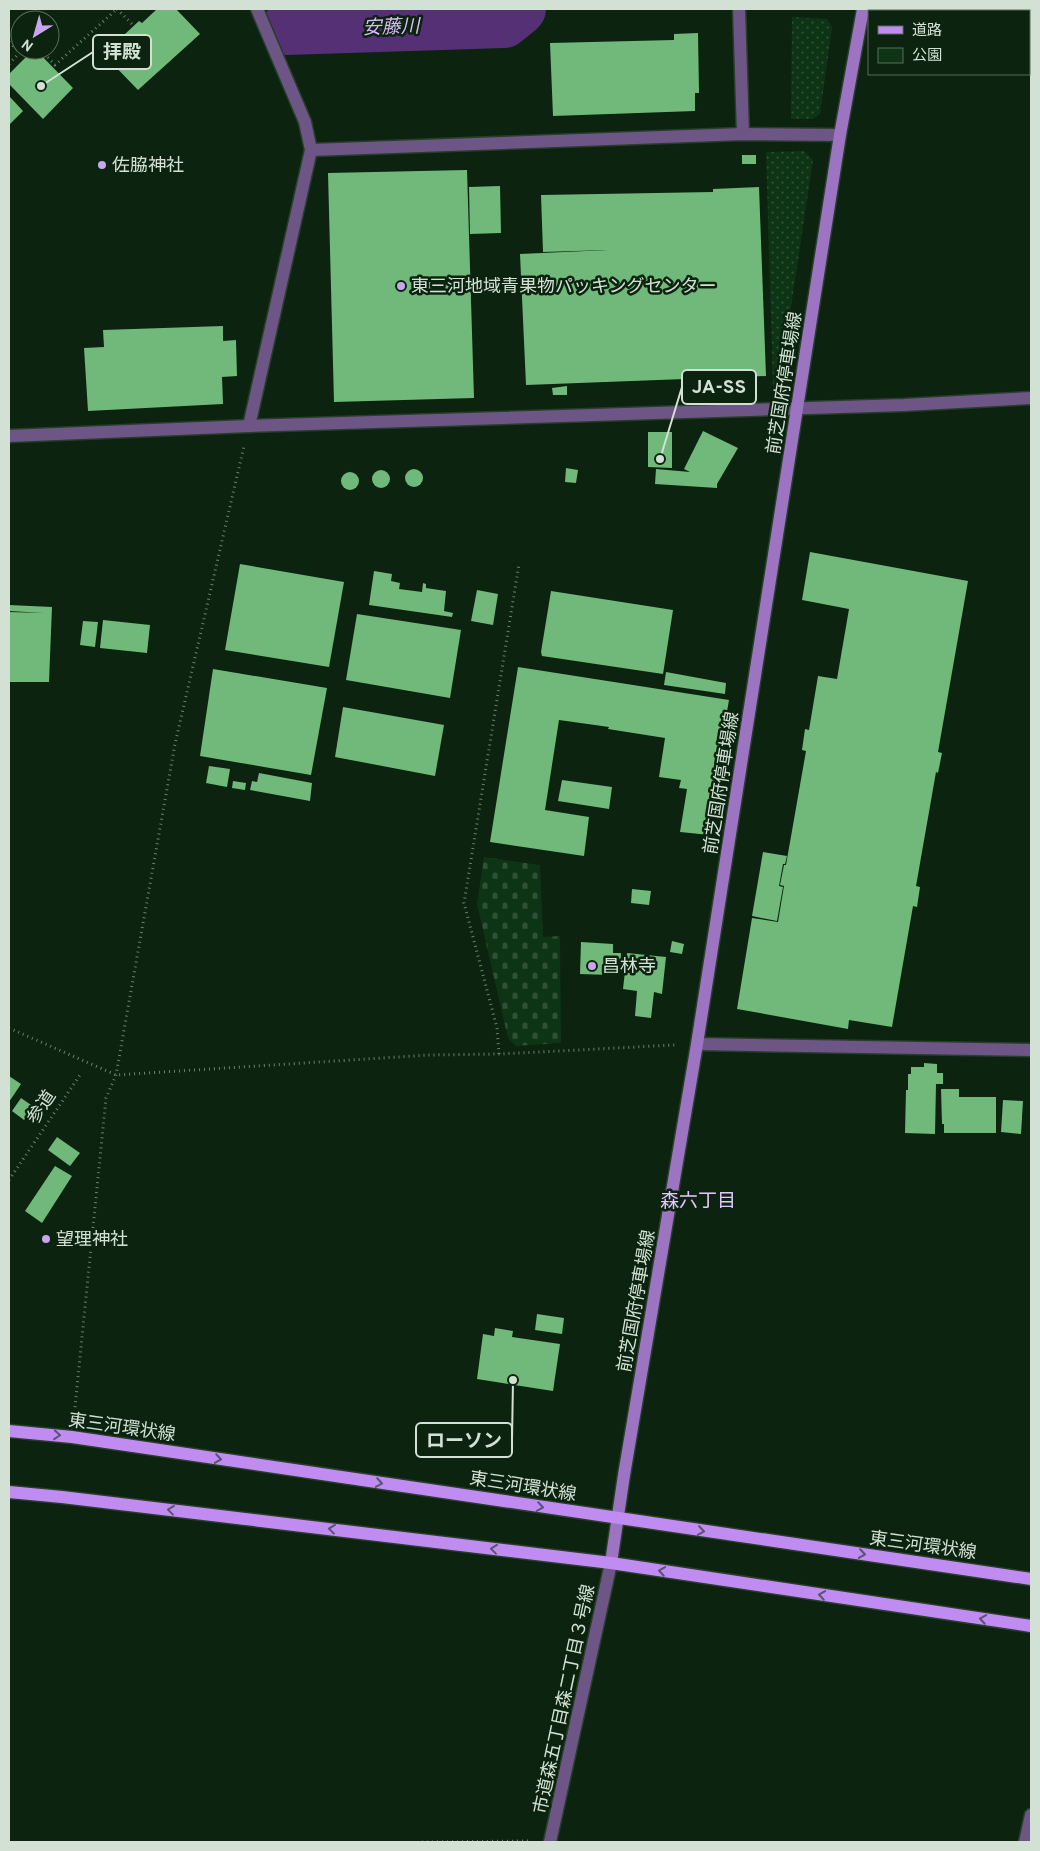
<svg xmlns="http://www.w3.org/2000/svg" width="1040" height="1851" font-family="Overpass,'Noto Sans JP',sans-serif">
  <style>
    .green { fill: url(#green-dots) }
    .cemetery { fill: url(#cemetery-stones) }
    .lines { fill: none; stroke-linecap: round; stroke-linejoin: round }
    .river { stroke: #563075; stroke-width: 52 }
    .building { fill: #70b97a }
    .service-casing { stroke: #273e2a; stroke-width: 15 }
    .minor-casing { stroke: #273e2a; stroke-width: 15 }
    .secondary-casing { stroke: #273e2a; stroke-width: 15 }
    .primary-casing { stroke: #273e2a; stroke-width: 15 }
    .path { stroke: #6d806f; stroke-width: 3; stroke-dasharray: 1 4; stroke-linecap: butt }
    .service { stroke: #6d5585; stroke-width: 12 }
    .minor { stroke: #6d5585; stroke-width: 12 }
    .secondary { stroke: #9c74c2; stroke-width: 12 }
    .primary { stroke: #c08cf1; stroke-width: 12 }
    .oneway { stroke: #5c5275 }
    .poi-dot { fill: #c9a5ee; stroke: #0b230f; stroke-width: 2 }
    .labels { text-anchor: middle; stroke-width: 5; stroke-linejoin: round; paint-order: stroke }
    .poi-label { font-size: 18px; fill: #d2e1d3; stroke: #0b230f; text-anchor: start }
    .street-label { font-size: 18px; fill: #d2e1d3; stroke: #0b230f }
    .water-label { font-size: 19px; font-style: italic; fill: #d8bbf7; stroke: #0b230f }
    .neighbourhood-label { font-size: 19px; fill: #e0c6fd; stroke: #0b230f }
    .leader { fill: none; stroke: #d2e1d3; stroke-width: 2 }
    .callout-dot { fill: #d2e1d3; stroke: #0b230f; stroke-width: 2 }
    .callout { fill: #0b230f; stroke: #d2e1d3; stroke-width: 2 }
    .callout-label { font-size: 19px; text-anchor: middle; font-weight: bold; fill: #d2e1d3 }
  </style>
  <defs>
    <pattern id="green-dots" width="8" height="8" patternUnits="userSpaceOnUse" patternTransform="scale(1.25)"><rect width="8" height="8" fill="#0e3416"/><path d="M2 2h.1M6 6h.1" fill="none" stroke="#305137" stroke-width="1.8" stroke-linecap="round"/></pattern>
    <pattern id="cemetery-stones" width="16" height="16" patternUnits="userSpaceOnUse" patternTransform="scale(1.25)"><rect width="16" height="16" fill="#0e3416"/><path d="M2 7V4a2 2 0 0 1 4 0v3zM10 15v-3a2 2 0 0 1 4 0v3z" fill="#305137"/></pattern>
  </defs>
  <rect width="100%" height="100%" fill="#0b230f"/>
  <g class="green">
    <path d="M792,17L827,19L832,27L820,114L813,119H791Z"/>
    <path d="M804,151L813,160L780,381L773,389L766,152Z"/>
  </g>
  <path class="cemetery" d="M484,857L540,865L543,937L560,936L561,1043L515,1046L508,1038L477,904Z"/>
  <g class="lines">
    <path class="river" d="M286,29L504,22L520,9"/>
  </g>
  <g class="building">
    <path d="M157,9H176L200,34L138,90L107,58L128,37L125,34L139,21L142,23Z"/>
    <path d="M698,33L699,93H695V111L553,116L550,43L674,40V34Z"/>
    <path d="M33,50H36L73,88L43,119L9,84V74Z"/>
    <path d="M10,97L23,111L9,125V98Z"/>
    <rect x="742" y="155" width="14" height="9"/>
    <path d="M467,170L474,398L334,402L328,173Z"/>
    <path d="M500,186L501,233L470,234L469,187Z"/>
    <path d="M759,187L766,376L526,385L520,254L608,250L543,252L541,195L713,192V189Z"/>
    <path d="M223,326V341L236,340L237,376L222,377L223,404L88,411L84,348L104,347L103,330Z"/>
    <path d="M567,386V395H553L552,388Z"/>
    <path d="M703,431L738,448L717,484V488L655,484L656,469L690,472L684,469Z"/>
    <path d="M648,432H672V468L648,467Z"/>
    <path d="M566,468L578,470L576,483L565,482Z"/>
    <circle cx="414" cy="478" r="9"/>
    <circle cx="381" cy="479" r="9"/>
    <circle cx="350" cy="481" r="9"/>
    <path d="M810,552L968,581L938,752L942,753L938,773L936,772L916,886L920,887L917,907L913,906L892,1027L849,1020L848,1029L737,1009L752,918L778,922L784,886L780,885L784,865H786L806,751L802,750L805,729L809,730L818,676L837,679L849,609L802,600Z"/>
    <path d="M240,564L344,582L329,667L225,650Z"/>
    <path d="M374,571L392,574L391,581L400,583L399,589L422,592L423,583L426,584V588L446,591L444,611L453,613L452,617L369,605Z"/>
    <path d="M477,590L498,594L493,625L471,621Z"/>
    <path d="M551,591L673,610L663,674L542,656L541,652Z"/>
    <path d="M9,605L52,607L49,682H9V612L44,613L9,611Z"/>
    <path d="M357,614L461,630L450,698L346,680Z"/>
    <path d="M103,620L150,625L147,653L100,648Z"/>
    <path d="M83,621L98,622L95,647L80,645Z"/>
    <path d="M518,667L729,700L714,788L717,789L710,835L680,832L687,789L679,788L681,780L659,777L665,738L608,729L609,727L559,720L545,810L589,817L584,856L490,842Z"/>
    <path d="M213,669L327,688L311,775L200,756Z"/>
    <path d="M666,672L726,683L725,694L664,685Z"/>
    <path d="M343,707L444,725L435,776L335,757Z"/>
    <path d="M209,766L230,769L227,787L206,783Z"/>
    <path d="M259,773L312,783L310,801L250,790L252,781L257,782Z"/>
    <path d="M562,780L612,787L609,809L558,801Z"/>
    <path d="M233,781L246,783L245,790L232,788Z"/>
    <path d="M763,852L787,856L785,864H783L779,886L783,887L777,921L752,916Z"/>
    <path d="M632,889L651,891L649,905L631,903Z"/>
    <path d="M672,941L684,944L682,954L670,952Z"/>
    <path d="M581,942L613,944V953H621L620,972L610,971V975L580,974Z"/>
    <path d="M627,953L666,957L662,994L654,992L651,1018L635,1016L637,991L623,989Z"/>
    <path d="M924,1063L937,1064V1073H943V1084H936L935,1134L905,1133L906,1090H908V1074H911V1067H924Z"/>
    <path d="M9,1076L21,1084L9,1102Z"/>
    <path d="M941,1089H959V1097H996V1133H944V1124H942Z"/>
    <path d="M21,1098L34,1107L24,1120L12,1111Z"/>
    <path d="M1003,1100L1023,1101L1021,1134L1001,1132Z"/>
    <path d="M57,1137L80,1153L70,1166L48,1150Z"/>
    <path d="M55,1166L72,1176L42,1223L25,1211Z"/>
    <path d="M537,1314L564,1318L562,1334L535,1330Z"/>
    <path d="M495,1328L513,1331L512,1337L560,1344L553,1391L477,1379L483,1334L494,1336Z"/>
  </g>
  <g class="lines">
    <g class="service-casing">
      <path id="service" d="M739,9L743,134"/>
    </g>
    <g class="minor-casing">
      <g id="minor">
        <path d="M311,150L743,134L840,135"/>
        <path d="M249,426L311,150L305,122L257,9"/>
        <path d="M9,436L249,426L904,405L1031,398"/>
        <path d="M697,1044L1031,1050"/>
        <path d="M550,1842L611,1563"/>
        <path d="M1025,1842L1031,1815"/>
      </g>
    </g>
    <g class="secondary-casing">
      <path id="secondary" d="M611,1563L624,1475L697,1044L840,135L863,9"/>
    </g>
    <g class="primary-casing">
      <g id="primary">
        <path d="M9,1431L72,1437L1031,1579"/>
        <path d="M9,1492L62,1497L611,1563L1031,1626"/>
      </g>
    </g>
    <g class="path">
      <path d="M117,9L132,24"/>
      <path d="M9,42L20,52"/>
      <path d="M41,50L55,65L117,9"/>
      <path d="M9,64L22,50"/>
      <path d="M9,1028L116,1075L429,1055L499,1054L675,1045"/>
      <path d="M499,1054L497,1028L464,903L519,564"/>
      <path d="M9,1180L80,1075"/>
      <path d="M74,1417L106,1098L116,1075L175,744L244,446"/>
      <path d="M422,1842L529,1841"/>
    </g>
    <use href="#service" class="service"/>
    <use href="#minor" class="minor"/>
    <use href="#secondary" class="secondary"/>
    <use href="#primary" class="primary"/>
  </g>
  <defs><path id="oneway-chevron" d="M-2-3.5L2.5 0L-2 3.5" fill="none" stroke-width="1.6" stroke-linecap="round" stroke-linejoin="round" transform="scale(1.25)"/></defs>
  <g class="oneway">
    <use href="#oneway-chevron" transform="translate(57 1435) rotate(5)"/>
    <use href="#oneway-chevron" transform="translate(218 1459) rotate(9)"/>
    <use href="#oneway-chevron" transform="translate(379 1483) rotate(9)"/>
    <use href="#oneway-chevron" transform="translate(540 1507) rotate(9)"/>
    <use href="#oneway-chevron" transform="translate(171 1510) rotate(-173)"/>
    <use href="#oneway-chevron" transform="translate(332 1529) rotate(-173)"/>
    <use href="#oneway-chevron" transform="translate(701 1531) rotate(8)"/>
    <use href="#oneway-chevron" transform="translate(494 1549) rotate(-173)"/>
    <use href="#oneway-chevron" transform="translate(862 1554) rotate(8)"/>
    <use href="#oneway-chevron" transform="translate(662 1571) rotate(-171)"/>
    <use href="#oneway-chevron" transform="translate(822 1595) rotate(-171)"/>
    <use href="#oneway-chevron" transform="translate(983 1619) rotate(-171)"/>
  </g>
  <g class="poi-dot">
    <circle cx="102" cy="165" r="5"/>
    <circle cx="401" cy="286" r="5"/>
    <circle cx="592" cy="966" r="5"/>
    <circle cx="46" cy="1239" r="5"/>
  </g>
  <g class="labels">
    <g class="poi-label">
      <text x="112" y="171">佐脇神社</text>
      <text x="411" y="292">東三河地域青果物パッキングセンター</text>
      <text x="602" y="972">昌林寺</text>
      <text x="56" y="1245">望理神社</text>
    </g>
    <g class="street-label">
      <text transform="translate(784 383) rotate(-81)" y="6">前芝国府停車場線</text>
      <text transform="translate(721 783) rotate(-81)" y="6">前芝国府停車場線</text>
      <text transform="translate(41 1107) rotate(-56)" y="6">参道</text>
      <text transform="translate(636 1301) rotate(-80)" y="6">前芝国府停車場線</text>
      <text transform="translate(122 1427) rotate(8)" y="6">東三河環状線</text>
      <text transform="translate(523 1486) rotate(9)" y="6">東三河環状線</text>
      <text transform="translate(923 1545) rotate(8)" y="6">東三河環状線</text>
      <text transform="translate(564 1699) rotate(-78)" y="6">市道森五丁目森二丁目３号線</text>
    </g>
    <g class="water-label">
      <text transform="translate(391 26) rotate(-2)" y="7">安藤川</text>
    </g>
    <g class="neighbourhood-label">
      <text x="698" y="1207">森六丁目</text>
    </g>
  </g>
  <path class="leader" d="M41 86L93 52M660 459L682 387M513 1380L512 1440"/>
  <g class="callout-dot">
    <circle cx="41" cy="86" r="5"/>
    <circle cx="660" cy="459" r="5"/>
    <circle cx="513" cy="1380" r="5"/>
  </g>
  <g class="callout">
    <rect x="93" y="35" width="58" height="34" rx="5"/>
    <rect x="682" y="370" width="74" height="34" rx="5"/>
    <rect x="416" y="1423" width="96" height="34" rx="5"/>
  </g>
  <g class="callout-label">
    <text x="122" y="58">拝殿</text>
    <text x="719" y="393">JA-SS</text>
    <text x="464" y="1447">ローソン</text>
  </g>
  <rect width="1040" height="1851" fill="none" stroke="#d2e1d3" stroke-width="20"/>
  <rect x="868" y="10" width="162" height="65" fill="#0b230f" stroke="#5b6f5d"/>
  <rect x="878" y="26" width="25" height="8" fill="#c08cf1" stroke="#5b6f5d"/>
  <text x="912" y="35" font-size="15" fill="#d2e1d3">道路</text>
  <rect x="878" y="48" width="25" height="15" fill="#0e3416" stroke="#5b6f5d"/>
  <text x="912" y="60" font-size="15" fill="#d2e1d3">公園</text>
  <g transform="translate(35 35) rotate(217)"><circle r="24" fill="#0b230f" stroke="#5b6f5d"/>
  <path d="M0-4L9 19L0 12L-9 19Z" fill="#c9a5ee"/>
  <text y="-8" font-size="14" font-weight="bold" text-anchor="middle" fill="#d2e1d3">N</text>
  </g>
</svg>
